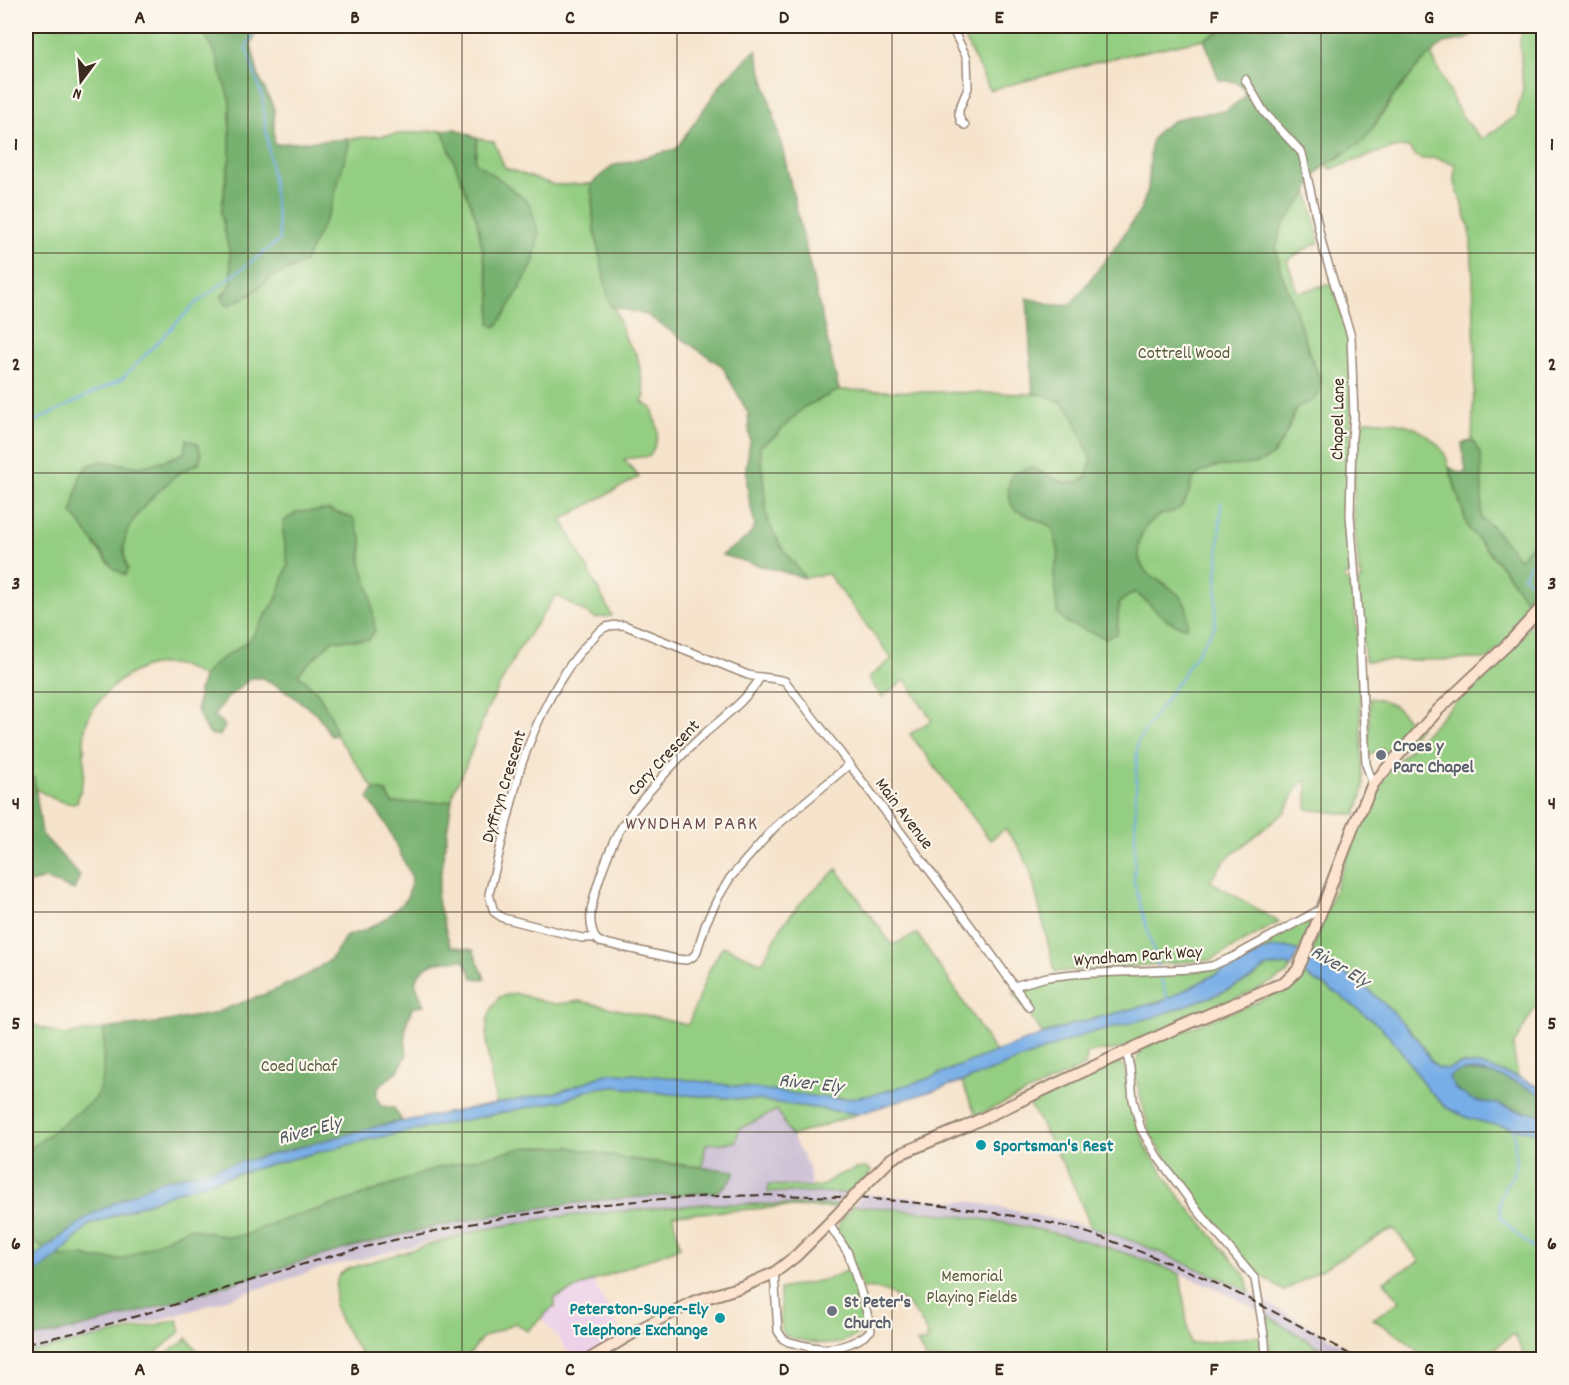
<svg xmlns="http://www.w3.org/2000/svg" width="1569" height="1385" font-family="Dekko,sans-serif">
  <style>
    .built { fill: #ecd1e9 }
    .industrial { fill: #cbbfd4 }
    .green { fill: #94ce82; stroke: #687c50; stroke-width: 1.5; fill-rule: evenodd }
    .forest { fill: #77b170; stroke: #596e47; stroke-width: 1.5 }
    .water { fill: #78aee7; stroke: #5a6c82; stroke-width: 1.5 }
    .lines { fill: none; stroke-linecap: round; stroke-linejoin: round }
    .stream { stroke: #78aee7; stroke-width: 2 }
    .street-casing { stroke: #988675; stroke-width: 10 }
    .secondary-casing { stroke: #988675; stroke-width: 14 }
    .street { stroke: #fff; stroke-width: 7 }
    .secondary { stroke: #fde4d0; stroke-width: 10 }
    .rail { stroke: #3b2a1e; stroke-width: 2; stroke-dasharray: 9 4.5; stroke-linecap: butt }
    .secondary-bridge-casing { stroke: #988675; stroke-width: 14; stroke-linecap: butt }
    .secondary-bridge { stroke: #fde4d0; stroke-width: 10 }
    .grid { fill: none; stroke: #3b2a1e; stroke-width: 1.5; stroke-opacity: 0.55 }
    .worship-dot { fill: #6b7280; stroke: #fbf7ec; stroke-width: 2 }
    .culture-dot { fill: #0f9aa8; stroke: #fbf7ec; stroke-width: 2 }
    .labels { text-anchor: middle; stroke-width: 4.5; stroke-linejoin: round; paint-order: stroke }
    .park-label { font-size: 18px; fill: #565b3c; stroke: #fbf7ec }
    .street-label { font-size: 18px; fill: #3b2a1e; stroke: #fbf7ec }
    .worship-label { font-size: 18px; font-weight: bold; fill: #5b616d; stroke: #fbf7ec; text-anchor: start }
    .culture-label { font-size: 18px; font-weight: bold; fill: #0d838f; stroke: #fbf7ec; text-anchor: start }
    .neighbourhood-label { font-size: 20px; letter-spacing: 1.5px; fill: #6d4e4e; stroke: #fbf7ec }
    .water-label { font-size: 20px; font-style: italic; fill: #505864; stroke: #fbf7ec }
    .neatline { fill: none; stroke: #3b2a1e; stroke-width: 2 }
    .grid-label { font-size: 20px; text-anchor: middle; font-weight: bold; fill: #3b2a1e }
  </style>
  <rect width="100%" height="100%" fill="#fbf7ec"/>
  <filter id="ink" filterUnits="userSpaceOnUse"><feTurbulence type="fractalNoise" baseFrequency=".0167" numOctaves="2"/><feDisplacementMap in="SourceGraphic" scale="12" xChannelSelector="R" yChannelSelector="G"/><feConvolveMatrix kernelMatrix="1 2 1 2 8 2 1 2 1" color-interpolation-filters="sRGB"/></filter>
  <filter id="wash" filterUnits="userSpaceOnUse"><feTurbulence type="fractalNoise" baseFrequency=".008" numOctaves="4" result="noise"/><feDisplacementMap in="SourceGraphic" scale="24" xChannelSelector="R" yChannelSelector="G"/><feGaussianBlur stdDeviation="1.35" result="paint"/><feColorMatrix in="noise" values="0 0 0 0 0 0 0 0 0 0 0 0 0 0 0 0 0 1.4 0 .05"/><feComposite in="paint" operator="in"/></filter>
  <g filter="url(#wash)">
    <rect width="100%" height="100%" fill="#f6e3cc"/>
    <path class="built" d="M593,1281L622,1335L581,1359H573L560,1340L541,1318L553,1307L554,1298Z"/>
    <g class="industrial">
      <path d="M777,1110L809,1167L811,1187L769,1185L768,1191L850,1193L840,1205L706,1204L555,1217L509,1225L480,1230L319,1269L187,1312L89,1339L26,1353V1339L38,1336L253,1277L350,1248L444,1225L531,1209L595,1201L717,1192L735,1171L702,1167L706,1144L735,1142L739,1129Z"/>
      <path d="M864,1194L974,1202L1091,1227L1135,1242L1234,1284L1339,1343L1364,1359H1338L1240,1300L1213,1287L1156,1264L1104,1246L1055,1232L1003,1222L903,1209L853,1206Z"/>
    </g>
    <g class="green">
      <path d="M26,26H203L208,41L217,58L230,102V156L224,187L232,284L222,296L250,295L271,278L304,263L349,144L347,139L442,130L477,220L491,295L490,323L530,204L502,181L475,162L477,138L494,142L505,168L554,185L591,184L594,228L610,306L614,307L627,342L637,355L645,396L642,402L652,408C659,430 661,435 650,456L624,459L639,477L562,519L612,616L595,618L556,595L517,652L486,712L465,768L454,790L452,800L443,802L392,803L386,792L374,789L336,735L331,716L318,693L298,674L333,640H369L371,596L361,563L362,540L283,531L288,565L276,600L250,640L214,664L203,677C195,673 187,667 178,665C166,663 149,664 138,670C119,678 94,702 87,721C81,739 86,758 84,776C82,785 79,794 77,803C63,806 47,795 36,789L34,778L26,777ZM184,453L199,463C192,467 184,469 178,474C162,485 126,522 124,541C123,551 124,560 128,569H114L95,546L103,461L141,467L167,460Z"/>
      <path d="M958,26H1223L1221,31L1204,39L1104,60L990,90Z"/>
      <path d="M1523,26H1543L1544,532L1519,560L1492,526L1481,520L1482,497L1481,455L1472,440L1475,359L1473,277L1470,229L1455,183V164L1435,158L1421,159L1416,156L1409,148L1398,147L1377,153L1331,169L1327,164L1339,158L1376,124L1394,96L1420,64L1431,54L1456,106L1464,119L1482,139L1516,116L1523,89L1520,41Z"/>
      <path d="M1308,190L1319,242L1287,260L1298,293L1332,283L1349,337L1351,412L1347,518L1350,574L1344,576L1345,580L1351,582L1357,631L1364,788L1356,815L1307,809V781H1304L1296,791L1285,812L1224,861L1210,881L1279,922L1211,960L1055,972L1030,869L1018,846L1005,829L990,840L910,734L932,720L905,680L882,697L868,678L892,659L828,574L805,578L782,548L767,520L760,446L774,437L804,407L839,390L1033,394L1046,395L1060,401L1070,411L1077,424L1091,460L1087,477L1078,483H1064L1031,467L1015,510L1053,527L1059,554L1054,573L1067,623L1106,637L1117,634L1119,603L1134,592L1143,598L1167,620L1186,606C1180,598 1175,591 1167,585C1161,580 1152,578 1147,573C1135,561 1136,537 1147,525C1155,516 1169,512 1180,508C1183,502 1190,481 1194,477C1202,467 1257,458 1273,455L1287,432L1297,407L1315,399L1320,378L1311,358L1293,303L1280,269L1276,247L1282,226Z"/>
      <path d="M1367,420C1381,421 1397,421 1410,426C1428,433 1446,448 1449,467L1468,528L1505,571L1533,610L1489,659L1365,661L1358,584L1360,580L1362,579V574H1359L1353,510L1356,432L1359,427Z"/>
      <path d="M1543,613V993L1513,1047L1518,1077L1480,1065L1461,1064L1448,1069L1438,1068L1431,1061L1419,1041L1393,1012L1363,985L1340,970L1311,954L1351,845L1374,789L1382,777Z"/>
      <path d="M1370,698C1393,701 1400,709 1414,727H1420L1388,762L1383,749L1368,755Z"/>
      <path d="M837,869L892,945L917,934L955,989L995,1052L924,1080L872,1095L850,1098L817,1097L666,1077L609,1073L573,1087L558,1092L496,1104C492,1078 483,1044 488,1018C490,1010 495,1004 499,997L515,993L544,1002L556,1004L581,1001L688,1025L709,970L723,946L762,963L783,924L807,896Z"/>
      <path d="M1307,919H1312L1313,922L1299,951C1286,947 1277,947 1264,950L1163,1001L1070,1025L1043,1034L1013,993C1022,995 1027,988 1035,985C1046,979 1061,979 1073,977L1191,972L1215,968L1243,956Z"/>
      <path d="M1276,965H1286L1291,967L1287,974L1260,988L1120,1049L1093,1052L1087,1054L1085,1066L976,1116L962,1082L1086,1034L1154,1017L1215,995L1247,981L1267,967Z"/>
      <path d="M1302,973L1338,994L1382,1028L1399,1048L1428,1090L1447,1108L1506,1127L1526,1130L1543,1134V1359H1526L1514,1334L1480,1359H1426L1404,1339L1373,1319L1400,1301L1384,1281L1420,1261L1393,1228L1284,1291L1261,1276L1243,1259L1186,1187L1151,1136L1136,1080V1061L1143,1048C1171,1035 1200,1024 1229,1013C1254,1003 1284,994 1302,973Z"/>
      <path d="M26,1022L63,1035L104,1029L103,1077L96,1098L26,1152Z"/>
      <path d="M1116,1062L1122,1064L1125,1068L1131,1110L1148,1151L1180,1197L1245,1275L1250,1293L1234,1284L1135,1242L1091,1227L1070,1177L1028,1101Z"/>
      <path d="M603,1087H618L670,1094L757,1100L858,1114L791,1136L777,1110L739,1129L736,1142L706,1144L702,1167L627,1159L569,1147L437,1168L349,1200L276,1222L245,1235L227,1237L189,1228L123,1259H93L84,1256L57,1257L89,1225L179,1191L264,1166L367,1140L564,1100L588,1090Z"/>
      <path d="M866,1168L871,1170L870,1174L850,1193L768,1192V1185L811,1187L821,1186L836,1176L855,1169Z"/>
      <path d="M706,1204L840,1205L837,1208L779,1207L673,1215L680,1247L593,1281L554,1298L555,1307H553L527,1331L515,1323L482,1338L466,1359H366L362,1356L341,1322L334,1305L337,1280L340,1274L347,1269L480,1230L509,1225L555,1217Z"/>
      <path d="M853,1206C966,1213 1075,1229 1180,1274L1190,1344L1260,1336L1262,1359H926L917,1342H927L926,1338H929C925,1330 921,1319 915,1313C902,1297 882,1287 862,1288L837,1229L841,1221Z"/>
      <path d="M26,1236L44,1249L26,1263Z"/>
      <path d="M849,1270C852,1280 869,1320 866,1328C864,1331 858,1335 855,1336C834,1348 823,1344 801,1340C792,1338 786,1338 781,1330L780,1289L827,1279Z"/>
      <path d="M1263,1313L1338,1359H1269L1270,1343Z"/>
      <path d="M178,1320L181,1331L149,1359H26V1353Z"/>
      <path d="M187,1338L204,1359H158L187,1339Z"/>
    </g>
    <g class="forest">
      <path d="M203,26H259L251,44L259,78L274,108V144L347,139L349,144L331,208L304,263L271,278L250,295L227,306L222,296L232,283L230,256L221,213L230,156V102L217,58L208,41Z"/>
      <path d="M1223,26H1481L1467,39L1444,43L1420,64L1394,95L1364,141L1324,166L1318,172L1306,195L1282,226L1276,248L1280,269L1293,303L1311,358L1320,378V393L1315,399L1297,407C1290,423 1285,440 1274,453C1261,469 1233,464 1215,467C1208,468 1201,473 1194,477C1190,486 1188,499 1182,506C1177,512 1167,513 1161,515C1143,523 1135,542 1140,561C1146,586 1195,583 1187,627C1165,626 1152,603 1134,592L1119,603L1117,634L1105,638L1067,623L1057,612L1054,573L1059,554L1053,527L1015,510L1011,504L1008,488L1012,474L1031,467L1064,483H1078L1087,476L1091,460L1077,424L1070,411L1060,401L1046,395L1033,394L1027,298L1054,305L1071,304L1114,249L1140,211L1148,190L1151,142L1159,130L1173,121L1191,115L1225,111L1245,97V90L1236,82L1219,80L1204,39L1221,31Z"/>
      <path d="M756,50L781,143L839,390L804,407L774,437L760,446L767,520L782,548L805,578L722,555L748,537L755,526L748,493L746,468L750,441L748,413L722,366L647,315L610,306L594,228L591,184L612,166L676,149L724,80Z"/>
      <path d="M456,129L477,138L475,162L502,181L530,204L539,234L533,264L507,311L496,327L490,324L491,295L477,220L442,130Z"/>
      <path d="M187,439L198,444L201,456L199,463C192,467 184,469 178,474C172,478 167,484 161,489C138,511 114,535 128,569L125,575L114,569L72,513L80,476L88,465L103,461L141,467L167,460L184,453Z"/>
      <path d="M1472,440L1481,455L1482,497L1481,519L1492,526L1519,559L1543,532V598L1533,610L1505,571L1468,528L1449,467L1460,473L1466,472L1462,444Z"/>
      <path d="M329,510L353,518L362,540L361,563L371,596L375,630L369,640H333L298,674L318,693L331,716L336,735L331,736L317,714L283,689L263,678H251L228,697L214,715L225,726L220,736L210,734L202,723L197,709L199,691L203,677L214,664L250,640L276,600L288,565L283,531L284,521L297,512Z"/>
      <path d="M26,777L34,778L42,834L80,876L74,890L45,879L26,884Z"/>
      <path d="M374,789L386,792L392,803L443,802L452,800L437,898L450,946L473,950L485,979L473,978L464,960C443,961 424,959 415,982L424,1005L412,1008L406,1024L405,1037L407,1055L397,1072L379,1086L376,1096L381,1106L394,1108L402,1121L379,1126L274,1154L92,1214L44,1249L27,1237L26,1236V1152L96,1098L103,1077L104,1029L156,1023L212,1014L273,991L309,974L332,958L346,936L363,931L384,920L407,899L412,878L386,824L368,798Z"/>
      <path d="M1460,1071C1489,1071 1519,1080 1543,1096V1115C1527,1114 1517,1109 1501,1105C1496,1104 1492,1104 1486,1104C1471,1102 1453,1091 1449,1077L1454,1073Z"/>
      <path d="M527,1147H569L627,1159L735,1171C734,1181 724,1186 717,1192C676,1195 635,1197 595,1201C512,1210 429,1226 349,1248C241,1277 136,1320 26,1339V1279L57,1257L84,1256L93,1259H123L189,1228L227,1237L245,1235L276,1222L349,1200L437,1168Z"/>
    </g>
    <g class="water">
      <path d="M1286,947L1299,951L1291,967L1286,965L1267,967L1247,981L1215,995L1154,1017L1086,1034L967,1080L858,1114L757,1100L670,1094L618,1087H603L588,1090L564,1100L367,1140L264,1166L179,1191L89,1225L57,1257L26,1279V1263L92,1214L157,1182L274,1154L379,1126L558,1092L573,1087L609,1073H619L666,1077L836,1099L850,1098L872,1095L924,1080L995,1052L1070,1025L1163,1001L1264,950L1274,948Z"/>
      <path d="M1311,954L1340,970L1363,985L1393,1012L1419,1041L1431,1061L1438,1068L1448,1069L1461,1064L1480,1065L1518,1077L1543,1089V1096C1524,1084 1469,1059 1449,1077L1456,1090L1475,1101L1497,1104L1519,1111L1543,1115V1134L1487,1123L1468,1118L1447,1108L1428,1090L1399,1048L1382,1028L1338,994L1302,973Z"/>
    </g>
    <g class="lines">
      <g class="stream">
        <path d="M26,433L37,420L122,379L195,304L280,240L262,96L246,47L259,26"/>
        <path d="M1539,600C1537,589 1533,582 1523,576L1530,565L1544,552"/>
        <path d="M1542,617L1544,622"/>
        <path d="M1158,967L1134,882L1137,743L1215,626L1221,503"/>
        <path d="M1160,975L1168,1001"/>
        <path d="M1514,1125L1516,1162L1513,1175L1505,1186L1500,1199V1216L1514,1232L1537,1251L1544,1260"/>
      </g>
    </g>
  </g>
  <g filter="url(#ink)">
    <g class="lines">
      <g class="street-casing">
        <g id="street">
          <path d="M951,26L967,58L968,88L959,110V115L961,122L965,125"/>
          <path d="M1245,79L1264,112L1302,153L1323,248L1351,336L1354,418L1352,437L1350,515L1359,626L1366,764L1373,784"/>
          <path d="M595,938H582L503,918L494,912L489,894L520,769C535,724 556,677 589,642C594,637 599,630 606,627C612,625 618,625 624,625L748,675C760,678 773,677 785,681C868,788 951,896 1029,1007"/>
          <path d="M595,938L600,942L676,959L686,960L691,958L696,954L706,923L718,898L730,878L744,862L775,827L850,764"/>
          <path d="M595,938C586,918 593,900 599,880C604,865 610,848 618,833C627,816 641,801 654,786C669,769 685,751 702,736C722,718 746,701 760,678"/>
          <path d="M1014,986L1047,977L1073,974L1191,969L1212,966L1235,956L1323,908"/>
          <path d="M1126,1051L1130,1068L1133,1100L1141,1129L1157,1156L1194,1206L1255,1279L1265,1341L1266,1360"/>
          <path d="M774,1273L778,1331L783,1339L789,1342C812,1347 827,1353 851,1343C859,1340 865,1337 871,1330L865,1305L848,1253L829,1224"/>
        </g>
      </g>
      <g class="secondary-casing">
        <g id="secondary">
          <path d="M866,1184L891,1159L900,1154L962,1128L1170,1031L1285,982L1297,971L1306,951L1354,825L1373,784L1438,710L1507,645L1544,605"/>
          <path d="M588,1360L640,1329L693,1302L744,1286L774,1273L796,1256L838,1214"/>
        </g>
      </g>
      <use href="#street" class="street"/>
      <use href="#secondary" class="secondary"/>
      <path class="rail" d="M26,1343C135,1323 239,1281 346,1252C533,1203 725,1183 918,1203C971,1209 1024,1216 1075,1229C1102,1237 1128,1247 1154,1257C1226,1285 1293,1320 1359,1360"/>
      <g class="secondary-bridge-casing">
        <path id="secondary-bridge" d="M838,1214L866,1184"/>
      </g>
      <use href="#secondary-bridge" class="secondary-bridge"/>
    </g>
  </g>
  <path class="grid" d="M248,26V1360M462,26V1360M677,26V1360M892,26V1360M1107,26V1360M1321,26V1360M26,253H1544M26,473H1544M26,692H1544M26,912H1544M26,1132H1544"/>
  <g class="worship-dot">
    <circle cx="1381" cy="755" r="6"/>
    <circle cx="832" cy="1311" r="6"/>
  </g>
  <g class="culture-dot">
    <circle cx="981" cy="1145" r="6"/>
    <circle cx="720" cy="1318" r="6"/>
  </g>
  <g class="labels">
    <g class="park-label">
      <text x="1184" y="358">Cottrell Wood</text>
      <text x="299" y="1071">Coed Uchaf</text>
      <text x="972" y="1281">Memorial<tspan x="972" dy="21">Playing Fields</tspan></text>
    </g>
    <g class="street-label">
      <text transform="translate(1337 419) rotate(-89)" y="6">Chapel Lane</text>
      <text transform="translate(663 757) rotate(-47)" y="6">Cory Crescent</text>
      <text transform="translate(503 786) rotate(-73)" y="6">Dyffryn Crescent</text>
      <text transform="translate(905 813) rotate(53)" y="6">Main Avenue</text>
      <text transform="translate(1138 955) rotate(-4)" y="6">Wyndham Park Way</text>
    </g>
    <g class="worship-label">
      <text x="1393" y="751">Croes y<tspan x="1393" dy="21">Parc Chapel</tspan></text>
      <text x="844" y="1307">St Peter's<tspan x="844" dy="21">Church</tspan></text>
    </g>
    <g class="culture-label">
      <text x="993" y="1151">Sportsman's Rest</text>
      <text x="708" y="1314" text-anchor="end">Peterston-Super-Ely<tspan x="708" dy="21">Telephone Exchange</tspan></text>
    </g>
    <g class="neighbourhood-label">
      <text x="692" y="829">WYNDHAM PARK</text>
    </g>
    <g class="water-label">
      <text transform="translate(1341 965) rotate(31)" y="7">River Ely</text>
      <text transform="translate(811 1082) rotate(6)" y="7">River Ely</text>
      <text transform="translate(309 1129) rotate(-15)" y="7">River Ely</text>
    </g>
  </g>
  <rect width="1569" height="1385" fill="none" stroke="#fbf7ec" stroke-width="66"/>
  <g transform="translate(81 81) rotate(196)" stroke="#fbf7ec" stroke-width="4.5" paint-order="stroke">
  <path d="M0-4.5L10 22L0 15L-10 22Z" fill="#3b2a1e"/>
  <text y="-9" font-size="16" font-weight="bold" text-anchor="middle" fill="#3b2a1e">N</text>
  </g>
  <rect x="33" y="33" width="1503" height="1319" class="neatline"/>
  <g class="grid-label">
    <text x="140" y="23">A</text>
    <text x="355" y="23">B</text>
    <text x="570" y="23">C</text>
    <text x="784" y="23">D</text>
    <text x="999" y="23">E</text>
    <text x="1214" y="23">F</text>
    <text x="1429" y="23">G</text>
    <text x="16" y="150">1</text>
    <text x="1552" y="150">1</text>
    <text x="16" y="370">2</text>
    <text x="1552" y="370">2</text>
    <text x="16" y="589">3</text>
    <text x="1552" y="589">3</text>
    <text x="16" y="809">4</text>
    <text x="1552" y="809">4</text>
    <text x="16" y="1029">5</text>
    <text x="1552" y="1029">5</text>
    <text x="16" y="1249">6</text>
    <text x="1552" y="1249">6</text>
    <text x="140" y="1375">A</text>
    <text x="355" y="1375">B</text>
    <text x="570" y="1375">C</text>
    <text x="784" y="1375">D</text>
    <text x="999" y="1375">E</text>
    <text x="1214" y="1375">F</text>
    <text x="1429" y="1375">G</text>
  </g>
</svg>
